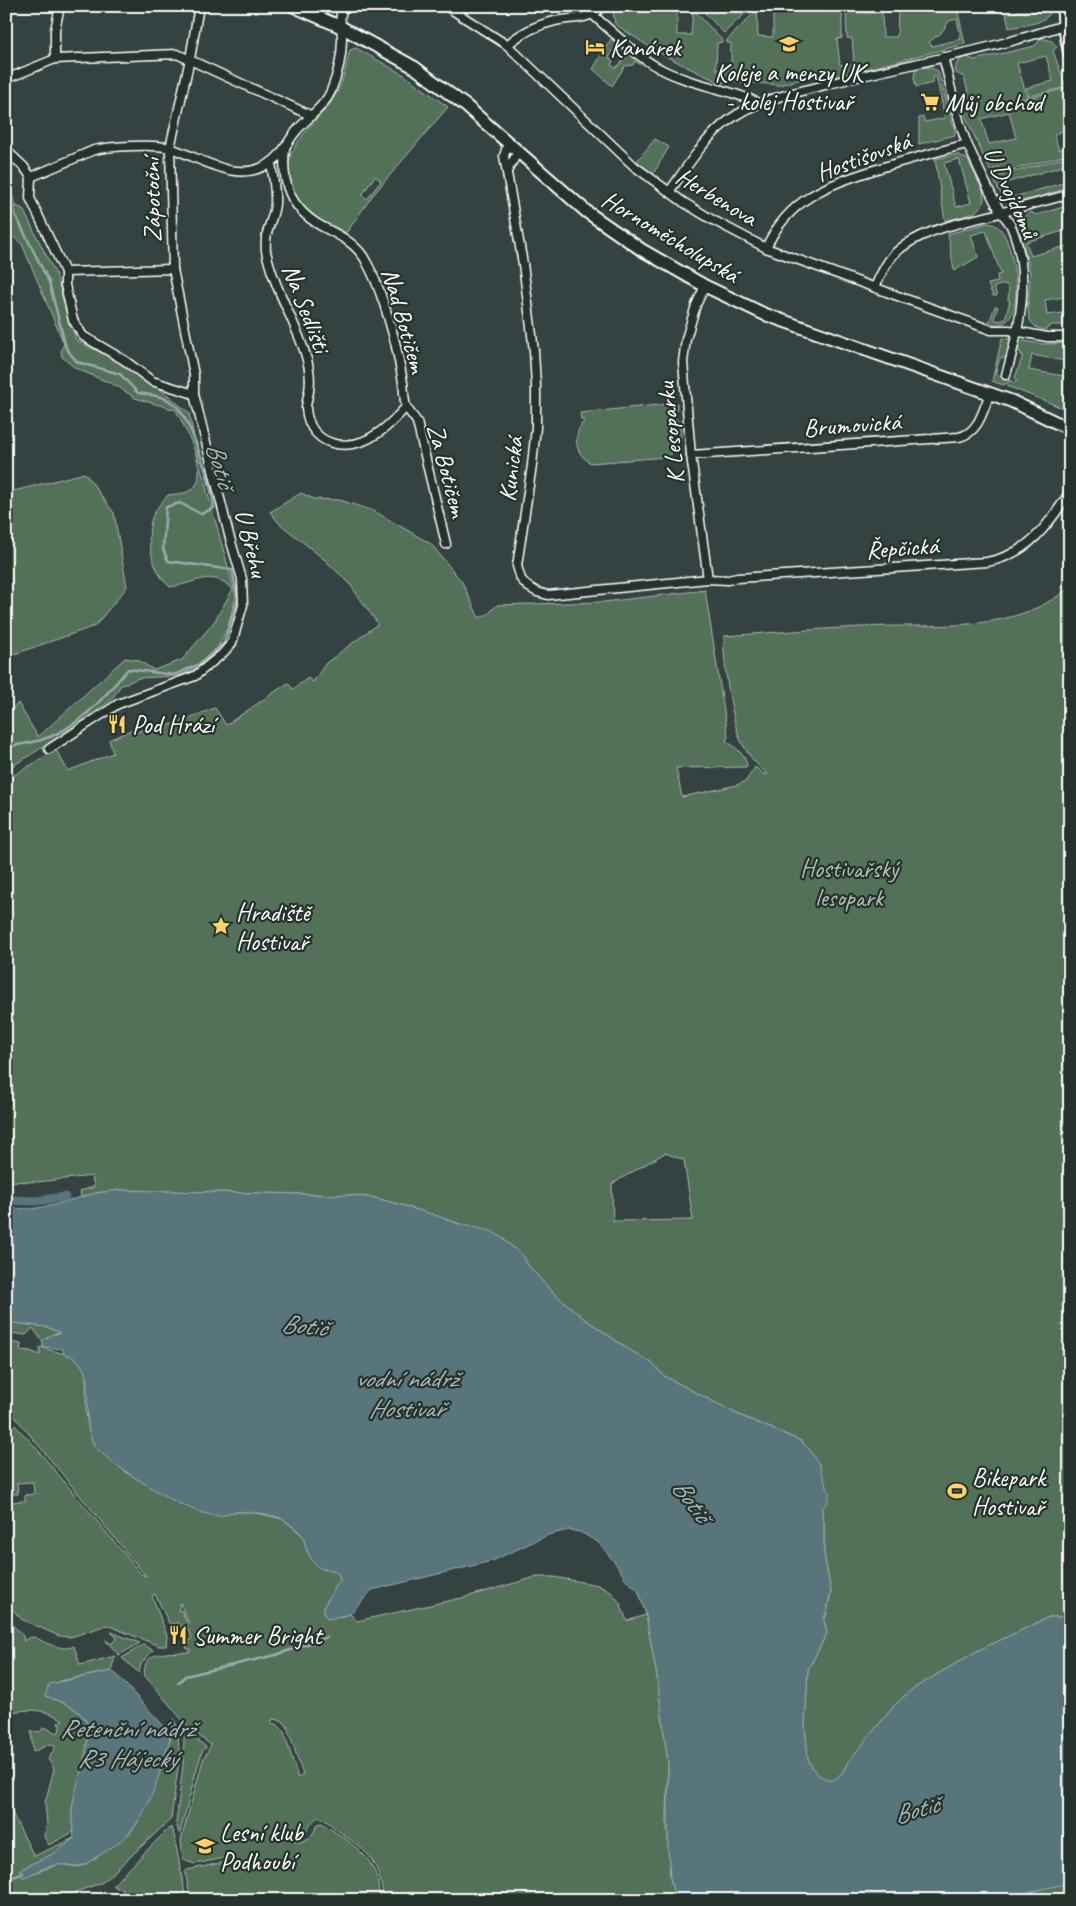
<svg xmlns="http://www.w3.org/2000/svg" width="1076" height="1906" font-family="Caveat,sans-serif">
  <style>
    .green { fill: #537058; stroke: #a9b8ac; fill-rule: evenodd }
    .water { fill: #59757c; stroke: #9bacb0 }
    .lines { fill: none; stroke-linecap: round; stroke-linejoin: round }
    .stream { stroke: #9bacb0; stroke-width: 2.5 }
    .canal { stroke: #59757c; stroke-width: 9 }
    .street-casing { stroke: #fff; stroke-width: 11 }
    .secondary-casing { stroke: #fff; stroke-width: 15 }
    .street { stroke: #26332d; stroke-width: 8 }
    .secondary { stroke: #26332d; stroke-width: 11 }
    .labels { text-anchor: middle; stroke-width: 4.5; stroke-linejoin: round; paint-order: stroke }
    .poi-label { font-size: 25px; fill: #fff; stroke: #26332d; text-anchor: start }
    .street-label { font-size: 25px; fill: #fff; stroke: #26332d }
    .park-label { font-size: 25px; fill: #b2bfb4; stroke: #26332d }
    .water-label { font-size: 26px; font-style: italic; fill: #acbabe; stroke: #26332d }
  </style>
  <rect width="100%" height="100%" fill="#344242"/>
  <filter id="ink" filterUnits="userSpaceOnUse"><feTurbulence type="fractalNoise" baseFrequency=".02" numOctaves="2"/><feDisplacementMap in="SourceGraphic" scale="10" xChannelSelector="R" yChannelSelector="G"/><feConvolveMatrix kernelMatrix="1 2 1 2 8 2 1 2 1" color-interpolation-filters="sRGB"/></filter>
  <g filter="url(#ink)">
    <g class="green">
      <path d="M612,6L677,8V35H691L693,9L722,40V42L717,43L716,69L731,70V43H727V40L757,10L758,36L773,37V8L778,12L842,13V38L837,39L840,65L854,64L852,38H847L846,13H876L882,9L883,37H897L898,11L893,10V6H983L958,12L965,44L831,78L822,74L779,85L731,81L721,83L693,70L654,50L615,24ZM957,19L961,39L932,46L929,42L941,33L949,21Z"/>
      <path d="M698,6H753L724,33Z"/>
      <path d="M1048,6H1055L1054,11H1051C1046,25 1021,25 1009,28L1006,14L1018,11H1048Z"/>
      <path d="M1041,38L1052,41L1057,47L1053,51L1066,87L1029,96L1026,88L1053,81L1046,56L1017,63L1027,97L1013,102L1067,88L1070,97V127L1054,135L1059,150L1070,147V154L1001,173L999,167L990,171L965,115L962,103L969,96L964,77L956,73C954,65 958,60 965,56L974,60L1035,46ZM1009,112L1016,138L989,144L981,119Z"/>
      <path d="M611,39L645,63L639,64L635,61L633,65L625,66L612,86L593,69ZM619,47L629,54L616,68L611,65L613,61L609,58L613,50Z"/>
      <path d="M356,48L404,75L448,107L373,195L346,233C335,226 320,222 309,213C302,206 296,197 292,188C274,149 320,123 336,94C344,81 346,64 350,50ZM375,176L381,181L367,199L362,195Z"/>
      <path d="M921,67H929L938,71L955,131V135L919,144V118L923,117L925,122L945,118L936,76L933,77V83L916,87L914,77L916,68Z"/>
      <path d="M655,139L669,147L653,174L637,161Z"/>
      <path d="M954,155H959L968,160L983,191L984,198L983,204L974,213L945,221L935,159ZM959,159L971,203L956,207L944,163Z"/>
      <path d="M1070,156V164L1005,183L1010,198L1070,181V187C1056,191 1020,206 1008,200C1000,196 996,185 993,178Z"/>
      <path d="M1070,205V229L1026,242L1031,256L1070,245V296L1045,300L1047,315L1070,312V325H1052L1045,330C1038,329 1033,326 1030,320C1025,311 1031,285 1030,273C1028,255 1017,237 1021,219L1031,212L1036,215Z"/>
      <path d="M16,206L23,209L56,275L76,340L113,359L163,391L189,413L200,465L236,596L228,627L213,657L198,668L177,676L139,678L120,686L112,699L77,726L6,770V715L18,703L38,737L125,658L138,660L154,670L182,660L214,622L233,589C210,568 196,584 170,587C152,572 145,539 152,518C155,509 162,502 168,495C175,494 185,494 191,490C213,477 184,427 176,410L135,398L117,386L75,368L62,357L61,350L64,344L22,244L6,231V208L12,209Z"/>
      <path d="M988,223C993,224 998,226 1001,230C1016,248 1030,337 989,323L995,306L998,307L994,319L1000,321L1005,319L1010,301L1008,300L1009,288L1005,284L994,287L997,296H993L988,284L998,282L997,275L1001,274L986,231L971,235L978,257L954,271L948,234Z"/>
      <path d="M1002,338L1043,344L1070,343V362L1032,355L1029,370L1070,377V411L1007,386L1017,381L1015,378L1023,355H1021L1020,351L1016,352L1015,357L1000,358L995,374L1012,381L1003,385L992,381Z"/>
      <path d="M677,403V410L667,411C686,421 686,447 666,457L591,463C574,454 572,434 585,420H581L580,413Z"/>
      <path d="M85,473L114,513L127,587L95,626L6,657V493Z"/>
      <path d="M301,493L314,499L340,500L374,511L431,544L462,582L479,618L488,614L497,605L604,602L705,590L728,736L726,741C735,747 747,755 747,767L676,768L682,797L737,785L746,781L755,767L764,774H768C756,765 747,754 740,739C732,720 722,657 724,636C769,633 815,629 861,627C932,623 1011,636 1070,587V1617H1049L975,1652L911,1690L894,1706L848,1762L842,1773L834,1780L829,1781L820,1776L813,1769L808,1759L805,1726L808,1670L827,1633L824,1620L827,1614L831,1592L824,1554V1522L822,1517V1508L801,1441L739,1415L664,1376L652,1363L628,1349L582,1317L549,1289L527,1264L524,1257L501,1237L398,1204L375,1198L349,1195L119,1190L96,1193L81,1197L80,1191L94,1187L92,1176L37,1182L6,1181V780L56,750L68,771L113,753L109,740L133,729L135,733L150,726L152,730L173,724L215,708L226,725L288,683L293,689L308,678L313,682L326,663L378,624L349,583L325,560L279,523L270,512ZM665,1153L684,1160L693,1220L613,1221L612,1184Z"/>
      <path d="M6,1322L46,1327L59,1332V1334H53L42,1341L33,1328L26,1335L10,1333L6,1336Z"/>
      <path d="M6,1341L21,1344L20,1350L30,1351L40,1355V1347L72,1356L81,1364L86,1374V1413L89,1432L94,1445L127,1473L183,1505L203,1512L221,1516L232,1512H251L283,1519L303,1536L307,1551L314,1562L324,1570C333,1569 339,1571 340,1580L324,1606L339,1617L350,1614L357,1621L462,1598L536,1577H554L598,1585L611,1592L620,1603L627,1621L646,1615L657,1677L668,1763L667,1824L670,1877L675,1900H384C378,1861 372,1855 341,1833C334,1828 327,1820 319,1817C308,1821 312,1832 296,1839L295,1841L300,1842L311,1837L318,1824L322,1823C340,1836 363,1848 373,1868C378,1878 379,1890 380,1900H191L185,1872L187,1870L230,1861L229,1857L195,1864L183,1860L181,1840L203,1760L211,1745L190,1729L145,1676C140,1649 173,1653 190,1652V1649H187L186,1644H189V1640L192,1638L186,1626L189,1624L180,1603L178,1611L181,1610L187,1623L179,1627L177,1622L170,1625L155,1594L152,1596L167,1636L166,1646H159L107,1625L71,1637L59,1636L21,1619L8,1604L6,1601V1416L32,1443L141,1574L146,1576L6,1406ZM33,1482L34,1494L25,1495V1501L9,1502V1494H18L17,1483ZM273,1719L283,1721L287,1726L303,1775L298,1778L284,1732L278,1725L271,1723Z"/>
      <path d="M6,1618L23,1636L24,1641L28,1638L35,1637C44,1643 65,1652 74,1646L80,1665L115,1656L111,1671L60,1681L46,1696C59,1701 76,1707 85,1719C96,1733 75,1790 72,1809C71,1816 73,1825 73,1832L49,1845L44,1837L47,1823L45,1803L54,1769L48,1759L55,1748L54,1745L50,1744L33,1752L31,1731L40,1732L43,1728H47L56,1733L59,1732L60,1727L58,1723L63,1720C44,1708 28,1709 6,1713Z"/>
      <path d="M111,1632L140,1643L119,1655L107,1642L106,1640L111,1644L117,1638Z"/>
      <path d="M143,1645L153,1650L141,1664L139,1673L122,1658Z"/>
      <path d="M173,1719C182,1730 176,1741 180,1753L171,1819L103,1882L55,1900H6V1794L10,1800L13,1815L34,1856L74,1838L55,1853L19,1870L23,1877L59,1864L78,1867L86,1864L130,1833L137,1823L153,1790L170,1740Z"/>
      <path d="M188,1732L206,1747L202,1752L196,1772L180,1833H179L176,1823L183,1764L184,1737L185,1733Z"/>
      <path d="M169,1828H172L173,1830L185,1893L150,1900H124L122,1888H117L113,1885Z"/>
      <path d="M1062,1883H1070V1900H1005Z"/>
    </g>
    <g class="water">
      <path d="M6,174L16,206L12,209L6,208Z"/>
      <path d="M119,1190L349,1195L375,1198L398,1204L438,1216L459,1224L491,1231L501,1237L524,1257L527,1264L549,1289L582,1317L628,1349L652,1363L664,1376L739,1415L801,1441L809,1449L819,1464L829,1493L828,1502L822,1508V1517L824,1522V1554L831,1592L824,1620L827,1633L808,1670L805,1726L808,1759L813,1769L820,1776L829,1780H834L842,1773L848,1762L894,1706L911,1690L975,1652L1049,1617H1070V1883L1020,1894L1005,1900H675L670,1877L668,1850V1763L657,1677L646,1615L638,1590L627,1581L616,1564L598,1542L580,1532L568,1530L548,1535L492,1561L372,1590L350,1614L328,1619L324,1615V1606L340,1580C338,1565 325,1573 317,1566C313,1563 309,1555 307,1550C304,1546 305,1540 303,1536C299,1531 288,1522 282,1519C270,1513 247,1511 234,1512C229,1512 224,1516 220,1516C200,1515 180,1504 163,1495C148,1486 101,1458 93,1443C78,1415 103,1363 64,1354L63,1349L43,1347L42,1341L53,1334H59V1332L46,1327L6,1322V1208L30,1209L50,1206L96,1193Z"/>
      <path d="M111,1671L116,1674L170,1733V1739C160,1770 152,1807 130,1832C119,1845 100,1854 86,1864C74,1869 69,1863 58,1865C46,1866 34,1873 23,1878L19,1870L55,1853L74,1838C73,1829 71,1819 72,1810C73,1790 96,1735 85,1719C77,1707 59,1701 45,1696L49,1684Z"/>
    </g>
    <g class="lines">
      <g class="stream">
        <path d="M6,747C18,745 30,743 41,740C78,729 104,698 128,669L174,675L198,665L224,643L238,598L232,570L168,561L163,549L166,507L180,503L201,514L214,508C212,486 192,423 177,407C167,396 153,395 138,393L120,374L77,362L66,348L49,282L11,206"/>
        <path d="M178,1683L185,1676L276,1655L327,1637"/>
        <path d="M6,1880L23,1873"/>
      </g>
      <path class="canal" d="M6,1200L35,1201L65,1197"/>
      <g class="street-casing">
        <g id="street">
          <path d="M446,6L507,45L634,166L683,202L711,219L766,248L991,330H1009L1047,337H1070"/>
          <path d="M593,15L634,51"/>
          <path d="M507,45C521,33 536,25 555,21C573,17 589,21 603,6"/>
          <path d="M636,53C643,58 651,64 659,68C690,85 727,88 759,103"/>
          <path d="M943,57C951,85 956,119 968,146C978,167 988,190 1000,211C1003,216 1008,220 1011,226C1032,274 1020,327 1006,375"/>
          <path d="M55,59V30L60,6"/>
          <path d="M6,79L55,59L177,54L310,115"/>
          <path d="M508,143L504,156L523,264L534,351L536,386V427L532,465L517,566L521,579L527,586L537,592L548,595L708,579L728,580L737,578L987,562C1029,554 1048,525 1070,492"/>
          <path d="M285,149C281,183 290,208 321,226C339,235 358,244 367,263C380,287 388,316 395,342C398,356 401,370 403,383C404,391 404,399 406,406C408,411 414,417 417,422L446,544"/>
          <path d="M6,150L24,167L31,177L30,198L65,272V285L73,320L83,336L124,360L152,381L194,394"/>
          <path d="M271,163C273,177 276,190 275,204C273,222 264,230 266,251C273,286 294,319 305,353C309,365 311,379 309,391C308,397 306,403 306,409C310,447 348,453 375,435C387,428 397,417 406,407"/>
          <path d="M507,171L518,152"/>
          <path d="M31,177L94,150C111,146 154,144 170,148C202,158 237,185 270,163C282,156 286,144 294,134C305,119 324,108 331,91C337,76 342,56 342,40C342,28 338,17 343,6"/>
          <path d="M669,192C687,167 704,138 729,120C757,99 792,94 825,85C906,64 990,51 1070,23"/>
          <path d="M766,248C788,199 827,185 874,170C905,160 936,152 967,144"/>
          <path d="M65,272L173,269"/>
          <path d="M705,286L696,305L686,339L683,362L691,455L708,579"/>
          <path d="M875,287C880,275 885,264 894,254C920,229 962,223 996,214C1021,207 1045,201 1070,194"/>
          <path d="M691,455L959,437C979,433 983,410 990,393"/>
          <path d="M49,749L118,704L195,676L222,654L232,643L243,605L242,579L229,535L194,394V375L173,269L170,148L190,59L199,6"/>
        </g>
      </g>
      <g class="secondary-casing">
        <g id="secondary">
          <path d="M293,6L341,27L414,67L466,106L587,212L642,250L705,286L764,314L1011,401L1070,429"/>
          <path d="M1063,6L1064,25L1070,55"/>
        </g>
      </g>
      <use href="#street" class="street"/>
      <use href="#secondary" class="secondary"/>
    </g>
  </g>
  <defs>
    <g id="university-bare" transform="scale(1.5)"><path d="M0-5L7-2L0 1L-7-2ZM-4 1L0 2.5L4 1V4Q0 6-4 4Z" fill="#ffd166" stroke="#26332d" stroke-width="2.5" paint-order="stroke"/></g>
    <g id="hotel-bare" transform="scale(1.5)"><path d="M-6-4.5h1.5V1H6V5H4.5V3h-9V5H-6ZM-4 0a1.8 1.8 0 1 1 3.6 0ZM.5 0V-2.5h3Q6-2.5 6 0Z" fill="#ffd166" stroke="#26332d" stroke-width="2.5" paint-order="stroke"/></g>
    <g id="supermarket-bare" transform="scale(1.5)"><path d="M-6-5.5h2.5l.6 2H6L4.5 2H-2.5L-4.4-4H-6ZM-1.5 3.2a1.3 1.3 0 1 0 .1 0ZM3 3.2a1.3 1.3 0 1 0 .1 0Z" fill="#ffd166" stroke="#26332d" stroke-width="2.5" paint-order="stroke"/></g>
    <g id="restaurant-bare" transform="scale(1.5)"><path d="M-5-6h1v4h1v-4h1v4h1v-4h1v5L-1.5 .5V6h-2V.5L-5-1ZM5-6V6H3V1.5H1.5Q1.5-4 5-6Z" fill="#ffd166" stroke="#26332d" stroke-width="2.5" paint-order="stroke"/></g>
    <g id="sight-bare" transform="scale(1.5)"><path d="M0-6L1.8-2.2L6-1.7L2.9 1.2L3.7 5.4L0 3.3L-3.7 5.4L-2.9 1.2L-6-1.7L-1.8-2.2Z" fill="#ffd166" stroke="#26332d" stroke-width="2.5" paint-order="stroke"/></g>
    <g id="stadium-bare" transform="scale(1.5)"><path d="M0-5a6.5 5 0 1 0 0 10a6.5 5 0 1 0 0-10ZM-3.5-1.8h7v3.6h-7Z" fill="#ffd166" stroke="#26332d" stroke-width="2.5" paint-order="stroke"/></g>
    <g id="school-bare" transform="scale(1.5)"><path d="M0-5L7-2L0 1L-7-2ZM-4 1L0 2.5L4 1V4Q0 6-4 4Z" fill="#ffd166" stroke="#26332d" stroke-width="2.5" paint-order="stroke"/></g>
  </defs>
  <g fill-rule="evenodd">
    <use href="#university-bare" x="789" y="44"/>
    <use href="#hotel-bare" x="595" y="47"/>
    <use href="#supermarket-bare" x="930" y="102"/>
    <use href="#restaurant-bare" x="117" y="724"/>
    <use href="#sight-bare" x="221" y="926"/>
    <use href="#stadium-bare" x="957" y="1491"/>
    <use href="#restaurant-bare" x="178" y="1635"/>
    <use href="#school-bare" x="205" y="1846"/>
  </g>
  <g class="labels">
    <g class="poi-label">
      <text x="610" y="56">Kanárek</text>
      <text x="789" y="81" text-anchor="middle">Koleje a menzy UK<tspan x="789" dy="29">- kolej Hostivař</tspan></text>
      <text x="945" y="111">Můj obchod</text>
      <text x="132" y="733">Pod Hrází</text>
      <text x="236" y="921">Hradiště<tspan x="236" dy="29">Hostivař</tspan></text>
      <text x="972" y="1486">Bikepark<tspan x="972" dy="29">Hostivař</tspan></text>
      <text x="193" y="1644">Summer Bright</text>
      <text x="220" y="1841">Lesní klub<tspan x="220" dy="29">Podhoubí</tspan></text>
    </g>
    <g class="street-label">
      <text transform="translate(863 156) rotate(-20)" y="9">Hostišovská</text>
      <text transform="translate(1012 192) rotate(65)" y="9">U Dvojdomů</text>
      <text transform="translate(717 196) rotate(31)" y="9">Herbenova</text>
      <text transform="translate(151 200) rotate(-91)" y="9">Zápotoční</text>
      <text transform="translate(671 236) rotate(31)" y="9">Hornoměcholupská</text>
      <text transform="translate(307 308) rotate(69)" y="9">Na Sedlišti</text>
      <text transform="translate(405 320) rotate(74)" y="9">Nad Botičem</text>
      <text transform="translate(852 424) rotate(-4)" y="9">Brumovická</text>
      <text transform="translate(670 433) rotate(-96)" y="9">K Lesoparku</text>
      <text transform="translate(510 469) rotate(-83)" y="9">Kunická</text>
      <text transform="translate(448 470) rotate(75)" y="9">Za Botičem</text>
      <text transform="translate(252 543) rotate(76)" y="9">U Břehu</text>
      <text transform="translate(902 547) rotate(-4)" y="9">Řepčická</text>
    </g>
    <g class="park-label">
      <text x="849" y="877">Hostivařský<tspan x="849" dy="29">lesopark</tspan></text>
    </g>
    <g class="water-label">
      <text transform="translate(221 465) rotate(74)" y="9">Botič</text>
      <text transform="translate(304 1325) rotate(6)" y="9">Botič</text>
      <text x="406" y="1387">vodní nádrž<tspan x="406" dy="30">Hostivař</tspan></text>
      <text transform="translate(692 1500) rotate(54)" y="9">Botič</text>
      <text x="127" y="1737">Retenční nádrž<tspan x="127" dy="30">R3 Hájecký</tspan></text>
      <text transform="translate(916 1809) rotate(-15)" y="9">Botič</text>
    </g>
  </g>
  <rect width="1076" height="1906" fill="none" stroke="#26332d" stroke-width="25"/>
  <rect x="12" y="12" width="1051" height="1881" fill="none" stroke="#fff" stroke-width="2" filter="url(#ink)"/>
</svg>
